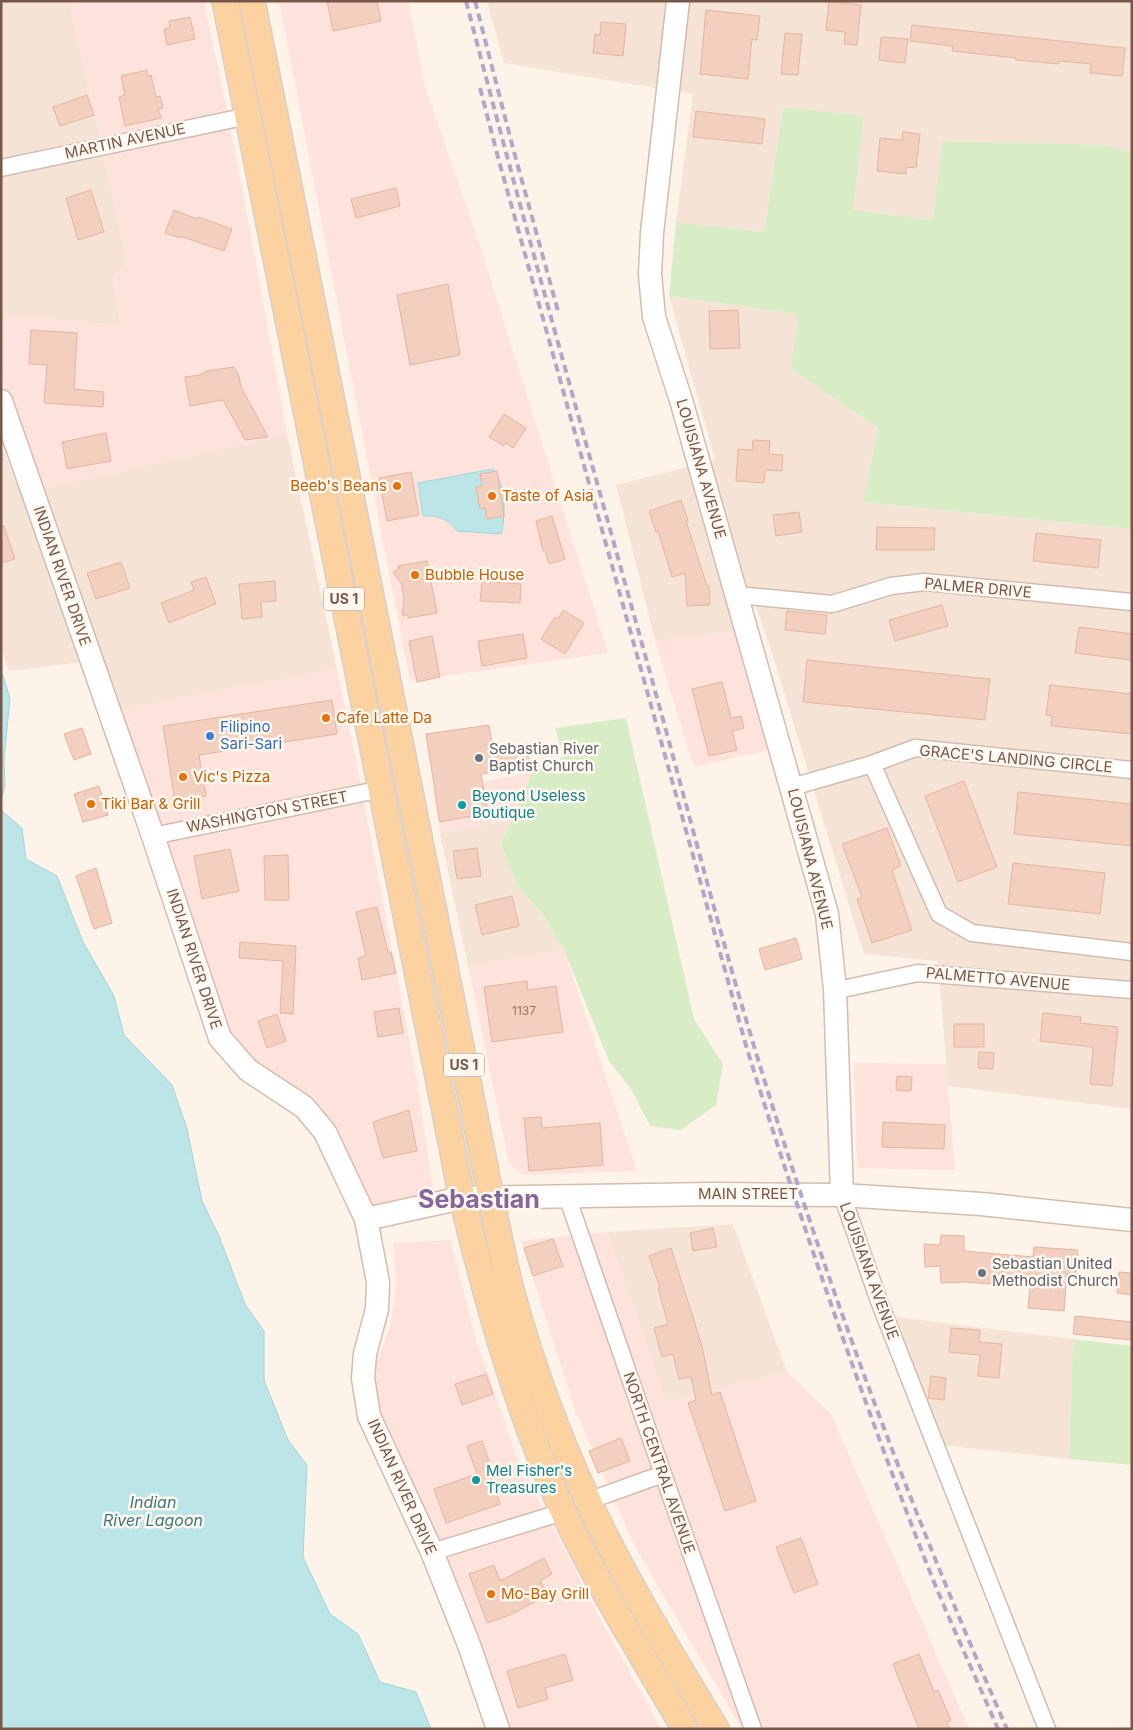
<svg xmlns="http://www.w3.org/2000/svg" width="1133" height="1730" font-family="Inter,sans-serif">
  <style>
    .residential { fill: #f5e4d6 }
    .commercial { fill: #fde3dc }
    .green { fill: #d8ecc6 }
    .water { fill: #bce5e8; stroke: #a2d6da }
    .building { fill: #f3cfbf; stroke: #e6b49f }
    .lines { fill: none; stroke-linecap: round; stroke-linejoin: round }
    .street-casing { stroke: #d2bcb0; stroke-width: 19 }
    .secondary-casing { stroke: #d5bcad; stroke-width: 25 }
    .primary-casing { stroke: #d9d0cd; stroke-width: 28 }
    .street { stroke: #fff; stroke-width: 16 }
    .secondary { stroke: #fff; stroke-width: 22 }
    .primary { stroke: #fcd2a0; stroke-width: 25 }
    .rail { stroke: #b5a5c8; stroke-width: 4; stroke-dasharray: 8 5; stroke-linecap: butt }
    .food-dot { fill: #e8710a; stroke: #fff8ef; stroke-width: 2 }
    .shop-dot { fill: #3f7fe0; stroke: #fff8ef; stroke-width: 2 }
    .worship-dot { fill: #6b7280; stroke: #fff8ef; stroke-width: 2 }
    .culture-dot { fill: #0f9aa8; stroke: #fff8ef; stroke-width: 2 }
    .labels { text-anchor: middle; stroke-width: 5; stroke-linejoin: round; paint-order: stroke }
    .number-label { font-size: 12px; fill: #977568 }
    .shield { fill: #fff8ef; stroke: #a0877c; stroke-width: 1 }
    .shield-label { font-size: 14px; font-weight: bold; fill: #78574b }
    .street-label { font-size: 15px; fill: #78574b; stroke: #fff8ef }
    .food-label { font-size: 15px; fill: #c56008; stroke: #fff8ef; text-anchor: start }
    .shop-label { font-size: 15px; fill: #366cbe; stroke: #fff8ef; text-anchor: start }
    .worship-label { font-size: 15px; fill: #5b616d; stroke: #fff8ef; text-anchor: start }
    .culture-label { font-size: 15px; fill: #0d838f; stroke: #fff8ef; text-anchor: start }
    .water-label { font-size: 16px; font-style: italic; fill: #3d787e; stroke: #fff8ef }
    .town-label { font-size: 25px; font-weight: bold; fill: #85679b; stroke: #fff8ef }
  </style>
  <rect width="100%" height="100%" fill="#fdf3e8"/>
  <g class="residential">
    <path d="M1,1H69L100,137L1,159Z"/>
    <path d="M487,1H1132V153L1107,145L942,141L933,220L852,210L864,116L783,107L764,232L676,222L693,94L504,63Z"/>
    <path d="M104,154L127,263L113,277L121,325L1,315V177Z"/>
    <path d="M669,296L798,314L791,369L878,428L864,502L1132,529V1109L948,1086L938,961L864,954L770,647L750,589L740,630L655,641L616,485L715,460Z"/>
    <path d="M287,434L337,669L117,710L40,489Z"/>
    <path d="M4,452L20,493H25L84,662L9,671L1,647V453Z"/>
    <path d="M511,820L501,844L516,884L541,912L564,950L468,966L440,833Z"/>
    <path d="M733,1224L787,1372L666,1402L607,1232Z"/>
    <path d="M889,1316L1073,1339L1069,1459L942,1445Z"/>
  </g>
  <g class="commercial">
    <path d="M69,1H204L227,111L100,137Z"/>
    <path d="M279,1H408L425,87L478,240L608,653L410,681Z"/>
    <path d="M230,128L245,203L287,434L40,489L1,377V315L121,325L113,277L127,263L104,154Z"/>
    <path d="M740,630L774,749L694,767L655,641Z"/>
    <path d="M337,669L361,785L158,826L117,710Z"/>
    <path d="M532,773L511,820L440,833L432,790Z"/>
    <path d="M364,802L416,1076L434,1195L370,1209L330,1126L253,1063L227,1033L163,842Z"/>
    <path d="M564,950L637,1171L522,1175L509,1163L468,966Z"/>
    <path d="M854,1063L946,1064L955,1170L857,1168Z"/>
    <path d="M607,1232L666,1402L787,1372L831,1414L969,1729H742L635,1547L575,1410L521,1241Z"/>
    <path d="M450,1240L475,1336L516,1456L601,1620L661,1729H507L376,1413V1364L391,1324L396,1281L393,1243Z"/>
  </g>
  <g class="green">
    <path d="M783,107L864,116L853,210L933,220L942,141L1108,145L1132,153V529L863,502L878,428L791,369L798,314L669,296L676,222L764,232Z"/>
    <path d="M626,718L694,1019L723,1064L716,1105L681,1130L650,1126L631,1089L609,1061L564,950L541,912L516,884L501,844L532,773L564,757L555,728Z"/>
    <path d="M1073,1339L1132,1346V1465L1069,1459Z"/>
  </g>
  <g class="water">
    <path d="M493,469C506,487 506,514 501,534L457,531C449,519 437,515 423,516L418,483Z"/>
    <path d="M1,670L10,698L4,761L5,786L1,801Z"/>
    <path d="M1,810L22,828L26,859L57,876L83,942L114,996L124,1035L172,1085L187,1129L202,1201L219,1236L245,1304L264,1331V1380L288,1440L307,1465L303,1557L330,1614L358,1634L380,1682L416,1692L431,1729H1Z"/>
  </g>
  <g class="building">
    <path d="M327,1H377L381,21L333,31Z"/>
    <path d="M829,1L861,5L857,45L844,44L845,32L826,30Z"/>
    <path d="M706,10L760,16L757,40L752,39L748,79L700,74Z"/>
    <path d="M190,17L195,39L167,45L164,29L170,28L169,21Z"/>
    <path d="M601,22L626,24L623,56L593,53L595,34L600,35Z"/>
    <path d="M912,25L1125,48L1122,76L1090,73L1091,64L1059,61L1058,64L1016,60V58L952,51L953,46L910,41Z"/>
    <path d="M785,33L802,34L798,75L781,74Z"/>
    <path d="M881,37L908,39L905,63L879,60Z"/>
    <path d="M147,70L148,76L151,75L156,97L160,96L163,108L158,109L161,118L125,126L119,97L125,95L121,76Z"/>
    <path d="M87,95L94,115L60,126L53,107Z"/>
    <path d="M696,111L765,119L762,144L693,137Z"/>
    <path d="M903,132L920,134L916,168L906,167V174L877,171L880,138L902,140Z"/>
    <path d="M396,188L400,206L356,218L351,199Z"/>
    <path d="M91,190L104,232L78,240L66,198Z"/>
    <path d="M174,210L197,219L198,217L232,229L224,251L180,236V238L165,233Z"/>
    <path d="M448,284L460,355L410,365L397,295Z"/>
    <path d="M738,310L740,348L710,349L709,311Z"/>
    <path d="M31,330L77,333L74,389L104,392L103,407L44,403L47,365L29,364Z"/>
    <path d="M234,367L239,376L241,387L268,437L245,440L223,400L190,406L185,377L200,375L207,371Z"/>
    <path d="M504,414L526,428L513,448L506,443L504,446L489,437Z"/>
    <path d="M106,433L111,461L67,469L62,442Z"/>
    <path d="M753,440L770,441L769,454L783,455L782,471L765,470L764,483L736,481L738,449L752,450Z"/>
    <path d="M497,471L504,516L487,519L485,508L480,509L476,487L482,486L480,474Z"/>
    <path d="M411,472L419,515L387,521L379,478Z"/>
    <path d="M681,500L688,520L686,521L707,586H709L710,605L687,606L685,573L672,577L658,531L656,532L649,511Z"/>
    <path d="M799,512L802,532L776,536L773,515Z"/>
    <path d="M552,516L565,559L549,564L545,550L543,551L536,521Z"/>
    <path d="M1,526H4L15,559L1,563Z"/>
    <path d="M877,527L935,528L934,550H876Z"/>
    <path d="M1036,533L1101,540L1098,568L1033,561Z"/>
    <path d="M427,561L437,613L408,618V615H402L404,600L402,585L393,572L399,569L398,566Z"/>
    <path d="M121,562L130,588L96,599L87,573Z"/>
    <path d="M206,577L216,604L169,623L161,603L194,590L191,582Z"/>
    <path d="M275,581L276,601L261,602L262,617L242,619L239,584Z"/>
    <path d="M482,581L521,584L520,603L480,601Z"/>
    <path d="M942,605L948,626L895,641L889,620Z"/>
    <path d="M563,610L584,623L565,654L541,639L555,617L558,619Z"/>
    <path d="M787,611L827,615L825,634L785,630Z"/>
    <path d="M1079,627L1132,634V660L1075,653Z"/>
    <path d="M523,634L527,658L482,666L478,641Z"/>
    <path d="M432,636L440,677L417,682L409,641Z"/>
    <path d="M807,660L990,679L985,720L803,702Z"/>
    <path d="M722,682L731,718L741,716L744,728L732,731L737,750L709,756L692,689Z"/>
    <path d="M1050,685L1132,694V734L1051,726L1052,716L1046,715Z"/>
    <path d="M332,700L337,734L199,755L206,796L175,801L163,726Z"/>
    <path d="M489,725L493,749L526,744L530,767L481,774L488,813L440,822L426,734Z"/>
    <path d="M82,728L91,754L74,760L64,734Z"/>
    <path d="M964,781L997,867L958,882L925,796Z"/>
    <path d="M99,786L108,815L83,822L74,794Z"/>
    <path d="M1018,792L1132,804V846L1014,834Z"/>
    <path d="M887,828L901,866L892,870L912,930L872,943L857,899L862,897L842,844Z"/>
    <path d="M477,848L481,876L457,879L453,851Z"/>
    <path d="M230,849L239,891L202,899L194,856Z"/>
    <path d="M288,855L289,900H265L264,856Z"/>
    <path d="M1013,863L1105,873L1100,914L1008,904Z"/>
    <path d="M96,868L112,923L94,929L76,876Z"/>
    <path d="M512,896L519,926L482,935L475,905Z"/>
    <path d="M377,907L388,952H391L396,973L362,980L358,958L366,956L356,912Z"/>
    <path d="M796,938L802,959L765,970L759,949Z"/>
    <path d="M240,942L296,946L293,1014L280,1013L283,961L239,958Z"/>
    <path d="M527,981L528,990L556,986L563,1032L492,1042L484,987Z"/>
    <path d="M399,1008L403,1033L378,1037L374,1012Z"/>
    <path d="M1043,1013L1081,1017L1080,1023L1118,1027L1112,1086L1090,1084L1093,1047L1040,1041Z"/>
    <path d="M277,1014L286,1041L267,1048L258,1021Z"/>
    <rect x="954" y="1024" width="30" height="23"/>
    <path d="M979,1052L994,1053L993,1069L978,1068Z"/>
    <path d="M897,1076L912,1077L911,1091L896,1090Z"/>
    <path d="M409,1110L417,1151L383,1158L373,1122Z"/>
    <path d="M541,1117L542,1128L600,1123L603,1165L529,1171L524,1118Z"/>
    <path d="M883,1122L945,1125L944,1149L882,1147Z"/>
    <path d="M713,1228L717,1247L693,1251L690,1233Z"/>
    <path d="M941,1235L964,1236V1251L1033,1257L1034,1247L1078,1250L1076,1274L1067,1273L1064,1311L1028,1308L1030,1287L965,1282L941,1283L940,1266L925,1267L924,1244L940,1245Z"/>
    <path d="M553,1239L563,1266L533,1276L524,1248Z"/>
    <path d="M671,1248L702,1346L712,1395L720,1392L756,1501L725,1511L688,1403L696,1400L691,1377L679,1379L673,1354L662,1357L654,1328L668,1324L658,1288H660L649,1256Z"/>
    <path d="M1119,1272L1132,1273V1295L1117,1293Z"/>
    <path d="M1075,1316L1132,1322V1340L1073,1334Z"/>
    <path d="M951,1328L980,1330L979,1342L1002,1344L999,1378L978,1376L980,1355L949,1352Z"/>
    <path d="M486,1374L493,1394L462,1405L455,1384Z"/>
    <path d="M931,1376L946,1378L944,1400L928,1398Z"/>
    <path d="M621,1438L630,1461L598,1473L589,1451Z"/>
    <path d="M482,1441L489,1461L486,1462L500,1504L446,1523L434,1489L477,1474L467,1446Z"/>
    <path d="M801,1538L818,1584L794,1593L776,1547Z"/>
    <path d="M544,1558L552,1574L540,1581L548,1595L510,1615L487,1623L469,1574L494,1565L500,1581Z"/>
    <path d="M565,1654L573,1680L545,1688L548,1699L518,1708L507,1671Z"/>
    <path d="M919,1654L934,1692L938,1690L951,1720L947,1722L950,1729H919L893,1664Z"/>
  </g>
  <g class="lines">
    <g class="street-casing">
      <g id="street">
        <path d="M1,168L248,116"/>
        <path d="M737,595L832,604L891,586L925,582L1132,602"/>
        <path d="M872,764L939,914L972,933L1132,952"/>
        <path d="M792,787L872,764L915,748L1132,770"/>
        <path d="M153,836L382,789"/>
        <path d="M835,989L847,988L918,973L1132,990"/>
        <path d="M842,1195L879,1301L1047,1729"/>
        <path d="M567,1196L663,1474L753,1729"/>
        <path d="M588,1501L663,1474"/>
        <path d="M432,1552L563,1512"/>
      </g>
    </g>
    <g class="secondary-casing">
      <g id="secondary">
        <path d="M678,1L652,233L650,274L654,317L681,400L827,914L835,989L842,1195"/>
        <path d="M1,401L153,836L220,1038L248,1070L304,1107L325,1132L366,1219L378,1282L377,1309L365,1354L363,1378L369,1416L432,1552L469,1645L498,1729"/>
        <path d="M366,1219L462,1198L713,1194L842,1195L981,1204L1132,1220"/>
      </g>
    </g>
    <g class="primary-casing">
      <g id="primary">
        <path d="M225,1L462,1198C488,1305 517,1410 563,1511C598,1586 643,1657 685,1729"/>
        <path d="M252,1L491,1197C497,1227 503,1257 510,1286C534,1376 570,1469 613,1551C644,1612 681,1670 716,1729"/>
      </g>
    </g>
    <use href="#street" class="street"/>
    <use href="#secondary" class="secondary"/>
    <use href="#primary" class="primary"/>
    <g class="rail">
      <path d="M466,1C524,225 587,446 649,669C684,794 716,921 754,1046C824,1278 909,1506 1007,1729"/>
      <path d="M475,1L514,152L558,311"/>
      <path d="M480,88L499,161L747,1049C801,1222 860,1393 926,1562C948,1618 974,1673 998,1729"/>
    </g>
  </g>
  <g class="food-dot">
    <circle cx="397" cy="486" r="5"/>
    <circle cx="492" cy="496" r="5"/>
    <circle cx="415" cy="575" r="5"/>
    <circle cx="326" cy="718" r="5"/>
    <circle cx="183" cy="777" r="5"/>
    <circle cx="91" cy="804" r="5"/>
    <circle cx="491" cy="1594" r="5"/>
  </g>
  <circle class="shop-dot" cx="210" cy="736" r="5"/>
  <g class="worship-dot">
    <circle cx="479" cy="758" r="5"/>
    <circle cx="982" cy="1273" r="5"/>
  </g>
  <g class="culture-dot">
    <circle cx="462" cy="805" r="5"/>
    <circle cx="476" cy="1480" r="5"/>
  </g>
  <g class="labels">
    <g class="number-label">
      <text x="524" y="1015">1137</text>
    </g>
    <g class="shield">
      <rect x="324" y="587.5" width="40" height="23" rx="4"/>
      <rect x="444" y="1053.5" width="40" height="23" rx="4"/>
    </g>
    <g class="shield-label">
      <text x="344" y="604">US 1</text>
      <text x="464" y="1070">US 1</text>
    </g>
    <g class="street-label">
      <text transform="translate(125 141) rotate(-12)" y="5">MARTIN AVENUE</text>
      <text transform="translate(701 469) rotate(74)" y="5">LOUISIANA AVENUE</text>
      <text transform="translate(62 576) rotate(71)" y="5">INDIAN RIVER DRIVE</text>
      <text transform="translate(978 588) rotate(5)" y="5">PALMER DRIVE</text>
      <text transform="translate(1016 759) rotate(5)" y="5">GRACE'S LANDING CIRCLE</text>
      <text transform="translate(267 812) rotate(-11)" y="5">WASHINGTON STREET</text>
      <text transform="translate(810 859) rotate(76)" y="5">LOUISIANA AVENUE</text>
      <text transform="translate(194 959) rotate(72)" y="5">INDIAN RIVER DRIVE</text>
      <text transform="translate(998 979) rotate(5)" y="5">PALMETTO AVENUE</text>
      <text x="748" y="1199">MAIN STREET</text>
      <text transform="translate(869 1271) rotate(70)" y="5">LOUISIANA AVENUE</text>
      <text transform="translate(659 1463) rotate(71)" y="5">NORTH CENTRAL AVENUE</text>
      <text transform="translate(402 1487) rotate(66)" y="5">INDIAN RIVER DRIVE</text>
    </g>
    <g class="food-label">
      <text x="387" y="491" text-anchor="end">Beeb's Beans</text>
      <text x="502" y="501">Taste of Asia</text>
      <text x="425" y="580">Bubble House</text>
      <text x="336" y="723">Cafe Latte Da</text>
      <text x="193" y="782">Vic's Pizza</text>
      <text x="101" y="809">Tiki Bar &amp; Grill</text>
      <text x="501" y="1599">Mo-Bay Grill</text>
    </g>
    <g class="shop-label">
      <text x="220" y="732">Filipino<tspan x="220" dy="17">Sari-Sari</tspan></text>
    </g>
    <g class="worship-label">
      <text x="489" y="754">Sebastian River<tspan x="489" dy="17">Baptist Church</tspan></text>
      <text x="992" y="1269">Sebastian United<tspan x="992" dy="17">Methodist Church</tspan></text>
    </g>
    <g class="culture-label">
      <text x="472" y="801">Beyond Useless<tspan x="472" dy="17">Boutique</tspan></text>
      <text x="486" y="1476">Mel Fisher's<tspan x="486" dy="17">Treasures</tspan></text>
    </g>
    <g class="water-label">
      <text x="153" y="1508">Indian<tspan x="153" dy="18">River Lagoon</tspan></text>
    </g>
    <g class="town-label">
      <text x="479" y="1208">Sebastian</text>
    </g>
  </g>
  <rect width="1133" height="1730" fill="none" stroke="#78574b" stroke-width="5"/>
</svg>
